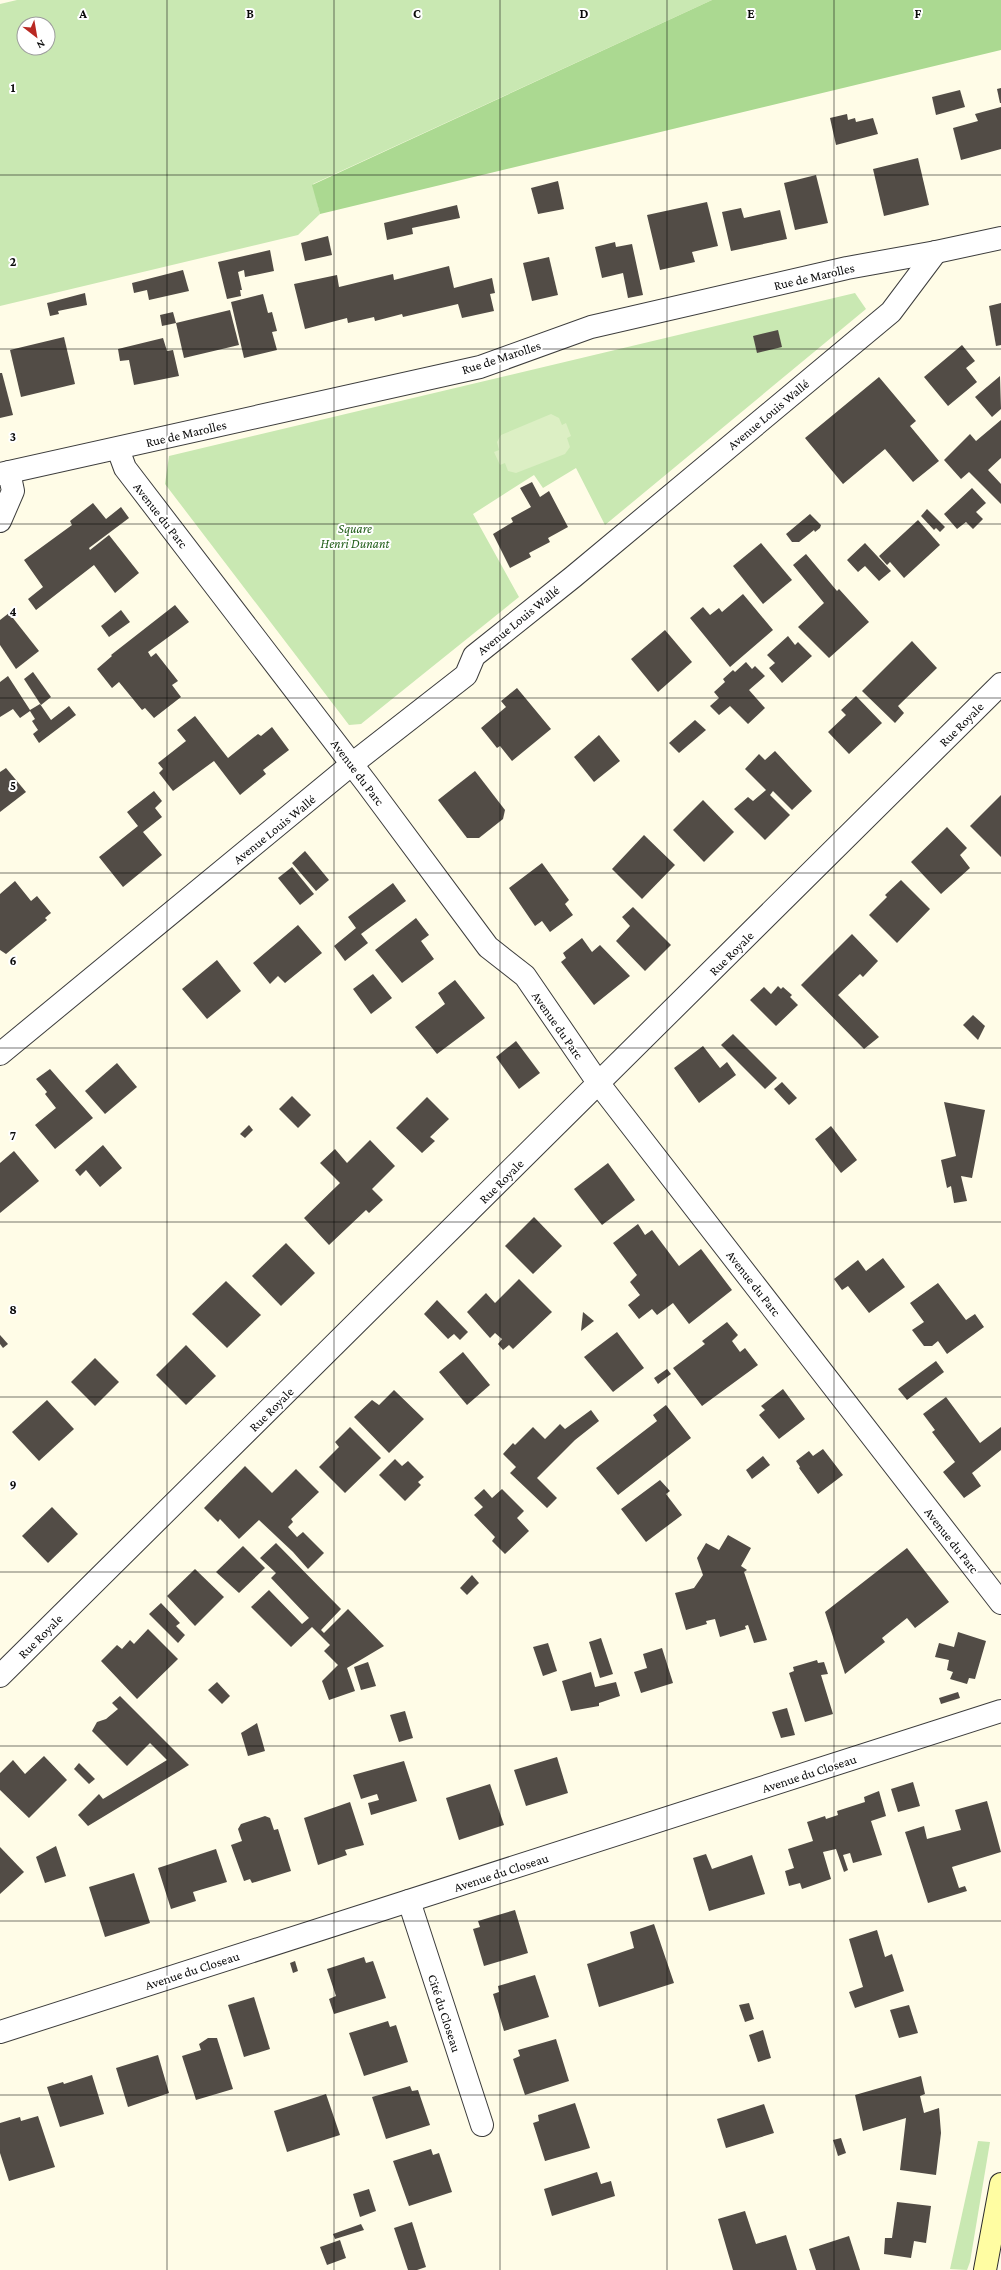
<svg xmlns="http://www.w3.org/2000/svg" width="1001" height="2270" font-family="'Crimson Pro',serif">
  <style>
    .green { fill: #c9e8b2; fill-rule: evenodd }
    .forest { fill: #abd991 }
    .pitch { fill: #dcefc4 }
    .building { fill: #524c46 }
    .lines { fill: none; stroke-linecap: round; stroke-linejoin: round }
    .minor-casing { stroke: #3d3d3d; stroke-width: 24 }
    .secondary-casing { stroke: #2c2c2c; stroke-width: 24 }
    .minor { stroke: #fff; stroke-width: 22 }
    .secondary { stroke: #fffda2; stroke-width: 22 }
    .grid { fill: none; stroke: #0a0a0a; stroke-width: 1; stroke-opacity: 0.55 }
    .labels { text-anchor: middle; stroke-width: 4; stroke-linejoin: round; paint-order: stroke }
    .street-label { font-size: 13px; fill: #0a0a0a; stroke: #fff }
    .park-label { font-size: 13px; font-style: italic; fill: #24601c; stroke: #fff }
    .grid-label { font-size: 13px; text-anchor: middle; font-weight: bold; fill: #0a0a0a; stroke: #fff; stroke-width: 4; stroke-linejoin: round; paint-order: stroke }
  </style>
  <rect width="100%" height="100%" fill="#fffce7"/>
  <g class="green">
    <path d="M17,0H712L313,184L320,214L298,235L0,306V4ZM24,24H48V48H24Z"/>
    <path d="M855,293L866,309L605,525L576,468L543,488L534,475L473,514L519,597L361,724L349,725L165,484L169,456Z"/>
    <path d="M978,2141L990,2142L970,2262L967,2270L950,2269Z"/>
  </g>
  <path class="forest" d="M712,0H1001V50L320,214L312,185Z"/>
  <path class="pitch" d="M551,414L559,418L562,425L566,423L571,436L567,438L570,447L565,454L516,473L508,471L505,463L500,465L494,452L499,450L497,442L501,435Z"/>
  <g class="building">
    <path d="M1001,88V103H1000L997,89Z"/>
    <path d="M960,90L965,107L936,115L932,97Z"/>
    <path d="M1001,107V149L961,160L953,128L978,121L975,114Z"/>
    <path d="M847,114L848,120L855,118L856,122L873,118L878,134L836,145L830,118Z"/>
    <path d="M918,158L929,205L884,216L873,169Z"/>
    <path d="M816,175L828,223L795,230L784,183Z"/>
    <path d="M558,181L564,209L538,214L531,188Z"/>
    <path d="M707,202L718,246L692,252L695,262L660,270L647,215Z"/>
    <path d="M457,205L460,218L412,228L413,234L387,240L384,223Z"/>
    <path d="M741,208L744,218L780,210L787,239L731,251L722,212Z"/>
    <path d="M328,236L332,255L305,261L301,243Z"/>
    <path d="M615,242L616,247L632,244L643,295L628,298L623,273L602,278L595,247Z"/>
    <path d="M270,250L274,271L245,277L244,270L238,272L242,290H240L241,296L227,299L218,262Z"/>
    <path d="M549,257L558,295L532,301L523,263Z"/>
    <path d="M449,266L454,288L492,278L495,293L490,294L494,311L462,318L458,304L403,317L402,314L375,321L374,317L348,323L347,318L305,329L294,284L337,275L339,287L393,274L394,280Z"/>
    <path d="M183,270L189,291L149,300L147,290L134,293L132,283Z"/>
    <path d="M85,293L87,305L58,311L59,314L50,316L47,303Z"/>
    <path d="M263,294L268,313L272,312L277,331L272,332L277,350L244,358L231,302Z"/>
    <path d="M1001,303V345L996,346L989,306Z"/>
    <path d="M230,310L239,345L184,358L176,323Z"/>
    <path d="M173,312L176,323L162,326L160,315Z"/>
    <path d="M778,330L782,347L757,353L753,336Z"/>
    <path d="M64,337L75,384L21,397L10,350Z"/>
    <path d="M163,338L167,351L173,350L179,376L134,385L129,360L120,361L118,349Z"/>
    <path d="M962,345L975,361L966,368L977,382L948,406L924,377Z"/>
    <path d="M0,373H2L13,415L0,418Z"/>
    <path d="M1000,376L1001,409L992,417L975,397Z"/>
    <path d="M879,377L916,421L910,426L939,461L913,482L885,449L843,484L805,438Z"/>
    <path d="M1001,420V458L988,470L1001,484V504L969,472L961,479L944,460L970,434L976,441Z"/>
    <path d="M532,482L540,497L549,491L568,527L548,538L550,542L529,553L531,557L510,568L493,534L513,522L511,518L531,507L520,488Z"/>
    <path d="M972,488L986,503L976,512L983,519L973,529L966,522L957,529L944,514Z"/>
    <path d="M93,503L106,519L121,507L129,518L89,548L90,550L109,535L139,573L115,593L94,565L36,610L28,599L43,587L24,560L72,525L70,521Z"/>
    <path d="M927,509L945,527L940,532L936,528L934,530L921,516Z"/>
    <path d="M810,514L821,525L820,528L815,532L814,530L799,542H792L786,534Z"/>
    <path d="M918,520L940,545L904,578L890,562L887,565L879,556Z"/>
    <path d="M761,543L792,580L763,604L733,566Z"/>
    <path d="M865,543L891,571L879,581L865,566L858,572L847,560Z"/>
    <path d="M806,554L837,591L839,589L869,622L829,658L798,627L824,603L793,565Z"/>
    <path d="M743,594L773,630L730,667L690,618L703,607L710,615L719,608L722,612Z"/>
    <path d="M175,605L189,622L148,652L151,657L156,653L178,681L172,685L181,697L154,718L145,708L142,710L119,682L112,688L97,669L112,656L111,655Z"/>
    <path d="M121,610L130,622L109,637L101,626Z"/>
    <path d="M9,613L39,651L16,669L0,645V620Z"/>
    <path d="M665,630L692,662L658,692L631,659Z"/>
    <path d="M788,636L795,645L798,642L812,656L782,683L769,668L775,663L767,655Z"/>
    <path d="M912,641L937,668L898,706L904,713L895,723L862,691Z"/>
    <path d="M746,662L752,669L755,666L765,676L749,690L765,708L748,724L730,706L719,715L710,706L719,698L714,692L725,682L723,679L733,670L735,672Z"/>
    <path d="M33,672L51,697L41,705L24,679Z"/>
    <path d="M8,676L30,710L40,704L51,720L69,706L76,715L39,743L33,734L38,730L32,721L35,719L30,711L20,718L13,709L0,717V682Z"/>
    <path d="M517,688L551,729L512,761L500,746L497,748L481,728L506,707L501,701Z"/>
    <path d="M856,696L882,723L849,754L828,732L846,715L841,710Z"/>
    <path d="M195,716L228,758L258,734L261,736L272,727L289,750L263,770L266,774L240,795L214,761L173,791L159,773L163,769L158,763L186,741L177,730Z"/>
    <path d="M695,720L706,730L679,753L669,743Z"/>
    <path d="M599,735L620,761L594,782L574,757Z"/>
    <path d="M775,751L812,791L792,810L773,791L770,795L790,815L765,840L734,809L748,797L753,801L766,790L745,769L759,754L765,760Z"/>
    <path d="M6,768L26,792L0,812V772Z"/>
    <path d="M475,771L505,810L503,819L479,838H467L438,800Z"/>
    <path d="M154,791L162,801L155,808L162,817L143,832L162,855L123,887L99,857L138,826L127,812Z"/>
    <path d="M1001,795V857L970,826Z"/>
    <path d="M703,800L734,832L704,862L673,830Z"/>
    <path d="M947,827L967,848L960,855L970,868L941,894L911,862Z"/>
    <path d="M644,835L675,865L642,899L612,869Z"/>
    <path d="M305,851L329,880L316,891L292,863Z"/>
    <path d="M542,863L569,900L565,904L573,915L550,932L542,921L535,926L509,888Z"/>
    <path d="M292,867L314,894L300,905L278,878Z"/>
    <path d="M901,880L930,909L897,943L869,915L887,897L885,895Z"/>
    <path d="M15,881L31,901L37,896L51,913L45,918L47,920L6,954L0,950V894Z"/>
    <path d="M393,883L406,901L361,934L368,943L345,961L334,946L356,928L348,917Z"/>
    <path d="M633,907L671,945L645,971L616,941L630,926L622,917Z"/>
    <path d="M416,918L429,935L421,941L434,959L402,983L375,950Z"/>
    <path d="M298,925L322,953L285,983L278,976L270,984L253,963Z"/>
    <path d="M852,934L878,961L863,977L860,974L838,995L879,1037L864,1049L801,985Z"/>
    <path d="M582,938L592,952L600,945L630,976L594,1005L561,962L566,958L563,953Z"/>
    <path d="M217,960L241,991L207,1019L182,989Z"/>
    <path d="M373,974L392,998L371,1014L353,989Z"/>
    <path d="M455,980L485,1018L437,1054L415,1027L445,1004L438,993Z"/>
    <path d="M778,986L781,989L783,987L792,995L790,997L798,1005L776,1026L750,1000L764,987L771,994Z"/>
    <path d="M973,1015L985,1026L978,1040L963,1025Z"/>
    <path d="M733,1034L777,1078L765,1089L721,1045Z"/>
    <path d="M516,1041L540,1073L519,1089L496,1057Z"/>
    <path d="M703,1046L720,1068L727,1062L736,1075L699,1103L674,1068Z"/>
    <path d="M117,1063L137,1087L105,1114L85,1091Z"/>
    <path d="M50,1069L93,1118L55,1149L35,1125L56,1108L45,1094L47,1092L36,1079Z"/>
    <path d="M782,1082L797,1098L789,1105L774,1089Z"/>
    <path d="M292,1096L311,1115L298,1128L279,1109Z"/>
    <path d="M427,1097L449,1119L430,1137L435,1141L422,1153L396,1128Z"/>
    <path d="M944,1102L985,1110L972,1178L961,1176L967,1201L954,1203L951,1186L947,1188L941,1160L956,1156Z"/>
    <path d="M249,1125L253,1130L245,1138L240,1134Z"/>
    <path d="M831,1126L857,1160L841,1173L815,1139Z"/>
    <path d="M370,1140L395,1166L372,1189L383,1200L369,1213L366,1210L329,1245L304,1218L340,1183L320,1163L335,1149L347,1163Z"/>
    <path d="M103,1145L122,1168L100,1187L86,1170L80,1176L75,1170Z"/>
    <path d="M14,1151L39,1181L0,1213V1163Z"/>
    <path d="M608,1163L635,1200L602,1225L574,1189Z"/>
    <path d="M534,1217L562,1246L533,1274L505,1246Z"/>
    <path d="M638,1224L645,1235L652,1230L679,1266L701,1249L732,1290L689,1324L673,1303L657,1315L652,1309L639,1319L628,1305L640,1295L630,1282L637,1275L613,1243Z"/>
    <path d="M286,1243L315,1273L281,1306L252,1276Z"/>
    <path d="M883,1258L905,1287L869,1313L848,1286L842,1290L834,1279L858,1260L866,1271Z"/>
    <path d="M519,1279L552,1312L513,1349L509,1345L503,1350L498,1344L502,1339L495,1333L490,1338L467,1312L486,1293L495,1303Z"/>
    <path d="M226,1281L261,1315L227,1348L192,1314Z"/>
    <path d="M938,1283L966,1320L975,1314L984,1327L947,1354L938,1341L932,1346H924L912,1330L924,1322L910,1303Z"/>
    <path d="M437,1300L468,1332L460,1340L454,1334L448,1339L424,1314Z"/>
    <path d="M583,1312L594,1321L581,1331Z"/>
    <path d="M727,1322L738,1335L732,1341L740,1352L745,1348L758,1365L702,1406L673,1368L705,1344L702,1341Z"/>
    <path d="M617,1332L644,1368L613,1392L584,1357Z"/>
    <path d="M0,1335L8,1344L3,1348L0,1344Z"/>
    <path d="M186,1345L216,1376L186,1405L156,1375Z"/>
    <path d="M463,1352L490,1385L467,1405L439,1372Z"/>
    <path d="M95,1358L119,1382L95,1406L71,1382Z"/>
    <path d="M936,1361L944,1372L907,1400L898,1389Z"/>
    <path d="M667,1369L671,1374L658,1384L654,1378Z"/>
    <path d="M783,1389L805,1419L779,1439L759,1415L765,1410L761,1406Z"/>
    <path d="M394,1390L424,1419L389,1453L354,1417L372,1400L379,1405Z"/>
    <path d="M946,1397L980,1443L1001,1427V1450L972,1473L981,1486L964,1498L943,1472L955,1462L932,1432L935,1430L923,1414Z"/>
    <path d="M47,1400L74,1429L39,1461L12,1432Z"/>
    <path d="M666,1405L691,1438L618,1495L596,1468L657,1421L653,1415Z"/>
    <path d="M591,1410L599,1421L575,1440L537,1478L557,1498L547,1508L510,1473L516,1467L503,1454L513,1443L515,1445L533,1427L545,1439L560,1424L565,1429Z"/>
    <path d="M350,1427L381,1458L345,1493L319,1467L339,1447L335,1442Z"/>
    <path d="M823,1449L843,1475L818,1494L799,1468L800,1467L796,1461L809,1451L813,1456Z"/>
    <path d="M763,1456L770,1465L752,1479L746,1470Z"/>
    <path d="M395,1459L402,1466L408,1461L424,1477L418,1482L421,1485L405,1501L379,1475Z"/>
    <path d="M245,1466L272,1493L296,1469L319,1492L291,1519L293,1522L288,1527L297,1537L303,1532L324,1553L308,1569L293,1552L259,1520L239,1539L220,1519L218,1522L204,1508Z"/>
    <path d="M660,1480L670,1491L666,1494L682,1515L646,1542L621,1509Z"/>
    <path d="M484,1489L492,1498L502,1489L524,1511L517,1518L529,1531L505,1554L492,1541L495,1537L474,1515L483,1507L474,1498Z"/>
    <path d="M52,1507L78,1534L48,1563L22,1536Z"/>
    <path d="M728,1535L751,1548L741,1566L747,1570L744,1572L767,1640L754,1643L748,1625L745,1626L746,1629L720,1637L715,1619L706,1621L707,1624L686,1630L675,1593L694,1588L703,1575L697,1558L706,1543L719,1550Z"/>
    <path d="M276,1543L341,1609L321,1630L324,1633L348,1609L384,1646L347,1668L355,1691L329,1700L322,1681L338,1665L324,1651L330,1645L312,1627L291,1647L251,1607L269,1590L302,1624L309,1618L271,1578L276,1573L260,1558Z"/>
    <path d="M243,1546L265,1568L239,1593L216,1572Z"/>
    <path d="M907,1548L949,1602L915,1628L907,1618L882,1638L885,1642L845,1674L825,1612Z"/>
    <path d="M195,1569L224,1597L195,1626L167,1596Z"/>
    <path d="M472,1575L479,1583L467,1595L460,1588Z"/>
    <path d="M161,1603L180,1623L176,1626L185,1635L178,1643L149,1614Z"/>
    <path d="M148,1629L178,1659L137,1699L101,1661L117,1645L122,1649L130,1640L134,1644Z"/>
    <path d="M958,1632L986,1641L975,1679L969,1678L967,1684L950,1679L953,1672L947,1670L949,1660L935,1657L939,1643L954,1647Z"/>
    <path d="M601,1638L613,1674L600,1678L589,1642Z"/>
    <path d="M548,1643L557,1671L543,1676L533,1647Z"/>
    <path d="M662,1648L673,1683L641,1693L634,1672L647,1668L643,1654Z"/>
    <path d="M817,1660L818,1663L824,1662L828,1674L821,1675L833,1714L805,1722L789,1673L794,1671L793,1667Z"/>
    <path d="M368,1662L376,1686L361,1690L354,1667Z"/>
    <path d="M591,1672L595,1687L616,1682L620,1696L599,1703V1706L571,1711L562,1681Z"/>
    <path d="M217,1682L230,1696L222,1704L208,1690Z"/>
    <path d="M958,1692L960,1698L941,1704L939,1698Z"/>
    <path d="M120,1696L189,1765L88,1826L78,1815L99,1794L103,1799L167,1760L150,1743L127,1766L92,1731L97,1722L106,1719L118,1709L112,1703Z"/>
    <path d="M787,1708L795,1735L781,1738L772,1712Z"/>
    <path d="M405,1711L413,1738L399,1742L390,1715Z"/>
    <path d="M257,1723L265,1751L248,1756L241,1733Z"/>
    <path d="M44,1756L67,1780L29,1818L0,1790V1773L13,1760L25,1774Z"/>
    <path d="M557,1757L568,1793L526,1806L514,1770Z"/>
    <path d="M404,1761L417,1801L371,1815L368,1803L379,1800L377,1794L361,1799L353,1775Z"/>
    <path d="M79,1763L95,1779L89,1784L74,1769Z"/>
    <path d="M913,1782L920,1806L898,1812L891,1789Z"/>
    <path d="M490,1784L504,1825L459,1840L446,1798Z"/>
    <path d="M879,1791L886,1816L871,1821L882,1855L853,1863L850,1853L843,1855L848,1870L844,1872L836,1849L823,1852L831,1879L802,1889L800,1883L789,1886L785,1871L794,1868L788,1849L813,1841L807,1822L825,1816L826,1819L838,1815L837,1811L865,1802L864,1797Z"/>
    <path d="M987,1801L1001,1852L952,1867L959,1888L965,1886L967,1891L928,1903L905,1832L924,1826L927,1839L961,1830L955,1810Z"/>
    <path d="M350,1802L364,1845L345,1850L347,1855L318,1865L304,1818Z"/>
    <path d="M265,1816L270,1818L274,1830L278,1829L291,1871L252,1883L250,1879L244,1881L231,1845L242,1841L238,1829L241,1824Z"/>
    <path d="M56,1846L66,1876L45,1883L36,1857Z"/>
    <path d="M0,1847L24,1872L0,1894Z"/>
    <path d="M216,1849L227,1882L193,1892L196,1901L171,1909L158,1868Z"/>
    <path d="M706,1854L712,1869L752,1855L765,1894L709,1911L693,1858Z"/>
    <path d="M134,1873L150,1923L105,1937L89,1887Z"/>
    <path d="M515,1910L528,1953L484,1966L473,1929L480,1927L478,1921Z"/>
    <path d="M654,1924L674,1983L599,2007L587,1964L634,1948L630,1932Z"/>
    <path d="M877,1930L885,1957L892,1954L904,1991L855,2008L849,1992L863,1987L849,1939Z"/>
    <path d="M364,1957L366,1963L373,1961L386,1998L334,2014L329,1999L336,1996L327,1969Z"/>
    <path d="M295,1961L298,1971L293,1973L290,1963Z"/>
    <path d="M535,1975L549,2017L504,2031L493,1994L499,1992L498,1986Z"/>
    <path d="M254,1997L270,2049L244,2057L228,2005Z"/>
    <path d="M749,2003L754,2019L745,2022L739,2005Z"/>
    <path d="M909,2005L918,2033L899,2038L890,2010Z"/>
    <path d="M388,2021L390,2027L396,2025L408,2062L364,2076L349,2033Z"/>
    <path d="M763,2030L771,2058L758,2062L749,2035Z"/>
    <path d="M208,2038H217L233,2089L196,2100L182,2056L201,2050L199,2044Z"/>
    <path d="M556,2039L569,2081L525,2095L513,2059L520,2056L518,2050Z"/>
    <path d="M158,2055L169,2093L128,2107L116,2068Z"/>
    <path d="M92,2075L104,2114L60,2127L47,2087L63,2082L64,2084Z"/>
    <path d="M921,2076L925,2094L920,2096L924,2113L939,2108L941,2133L936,2175L900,2170L906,2118L863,2131L855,2095Z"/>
    <path d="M410,2086L412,2091L418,2090L430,2125L386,2139L372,2097Z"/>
    <path d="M326,2094L340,2135L287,2152L274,2111Z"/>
    <path d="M575,2103L590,2148L545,2161L533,2123L539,2121L538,2115Z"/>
    <path d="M764,2104L774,2133L726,2148L717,2119Z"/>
    <path d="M38,2116L55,2167L9,2181L0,2153V2123L20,2117L21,2121Z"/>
    <path d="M841,2138L846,2153L838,2156L833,2140Z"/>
    <path d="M431,2149L433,2155L439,2153L452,2192L409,2206L393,2161Z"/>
    <path d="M597,2172L601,2184L611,2181L615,2196L552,2216L544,2189Z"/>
    <path d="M369,2189L376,2211L360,2217L353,2194Z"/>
    <path d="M897,2202L931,2206L926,2243L914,2241L911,2258L884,2254L885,2238H892Z"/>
    <path d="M745,2211L756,2244L786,2235L797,2270H733L718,2219Z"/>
    <path d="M412,2222L426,2267L417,2270H408L394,2228Z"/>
    <path d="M361,2224L364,2230L335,2239L333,2234Z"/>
    <path d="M849,2236L860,2270H816L809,2249Z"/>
    <path d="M340,2240L346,2258L327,2265L320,2247Z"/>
  </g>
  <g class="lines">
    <g class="minor-casing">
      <g id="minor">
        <path d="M118,449L125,468L367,784L488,947L525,976L599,1084L1001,1603"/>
        <path d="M0,474L480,367L591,327L847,268L936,252L1001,238"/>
        <path d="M0,521L13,491L9,472"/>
        <path d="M0,1054L352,764L466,675L474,656L573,577L891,312L936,252"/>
        <path d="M0,1676L1001,684"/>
        <path d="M409,1901L482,2125"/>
        <path d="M0,2032L1001,1711"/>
      </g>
    </g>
    <g class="secondary-casing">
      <path id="secondary" d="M985,2270L1001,2184"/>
    </g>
    <use href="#minor" class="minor"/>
    <use href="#secondary" class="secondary"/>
  </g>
  <path class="grid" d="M167,0V2270M334,0V2270M500,0V2270M667,0V2270M834,0V2270M0,175H1001M0,349H1001M0,524H1001M0,698H1001M0,873H1001M0,1048H1001M0,1222H1001M0,1397H1001M0,1572H1001M0,1746H1001M0,1921H1001M0,2095H1001"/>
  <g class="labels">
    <g class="street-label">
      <text transform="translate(814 276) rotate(-13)" y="5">Rue de Marolles</text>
      <text transform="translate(501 357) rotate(-18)" y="5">Rue de Marolles</text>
      <text transform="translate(768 414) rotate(-40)" y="5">Avenue Louis Wallé</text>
      <text transform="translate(186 433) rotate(-13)" y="5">Rue de Marolles</text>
      <text transform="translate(161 515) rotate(52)" y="5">Avenue du Parc</text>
      <text transform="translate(518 620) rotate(-39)" y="5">Avenue Louis Wallé</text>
      <text transform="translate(961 724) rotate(-45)" y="5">Rue Royale</text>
      <text transform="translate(358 772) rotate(53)" y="5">Avenue du Parc</text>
      <text transform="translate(274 829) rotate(-39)" y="5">Avenue Louis Wallé</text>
      <text transform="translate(731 953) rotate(-45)" y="5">Rue Royale</text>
      <text transform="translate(558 1025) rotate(55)" y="5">Avenue du Parc</text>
      <text transform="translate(501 1181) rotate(-45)" y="5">Rue Royale</text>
      <text transform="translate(754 1283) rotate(52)" y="5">Avenue du Parc</text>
      <text transform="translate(271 1409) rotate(-45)" y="5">Rue Royale</text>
      <text transform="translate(952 1540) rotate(52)" y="5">Avenue du Parc</text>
      <text transform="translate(40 1636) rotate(-45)" y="5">Rue Royale</text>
      <text transform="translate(809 1773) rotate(-18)" y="5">Avenue du Closeau</text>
      <text transform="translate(501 1872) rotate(-18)" y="5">Avenue du Closeau</text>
      <text transform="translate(192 1970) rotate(-18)" y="5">Avenue du Closeau</text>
      <text transform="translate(445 2013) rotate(72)" y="5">Cité du Closeau</text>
    </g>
    <g class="park-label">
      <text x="355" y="533">Square<tspan x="355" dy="15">Henri Dunant</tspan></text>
    </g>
  </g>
  <g class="grid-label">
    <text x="83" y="18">A</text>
    <text x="250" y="18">B</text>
    <text x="417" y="18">C</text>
    <text x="584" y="18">D</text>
    <text x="751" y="18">E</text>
    <text x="918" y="18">F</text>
    <text x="13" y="92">1</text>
    <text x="13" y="266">2</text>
    <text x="13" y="441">3</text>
    <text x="13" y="616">4</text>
    <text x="13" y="790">5</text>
    <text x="13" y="965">6</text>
    <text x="13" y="1140">7</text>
    <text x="13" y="1314">8</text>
    <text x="13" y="1489">9</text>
  </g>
  <g transform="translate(36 36) rotate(149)"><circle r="19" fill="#ffffff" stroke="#9d9d9d"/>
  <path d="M0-3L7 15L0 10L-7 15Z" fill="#b92923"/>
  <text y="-6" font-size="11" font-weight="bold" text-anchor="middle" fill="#0a0a0a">N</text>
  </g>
</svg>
